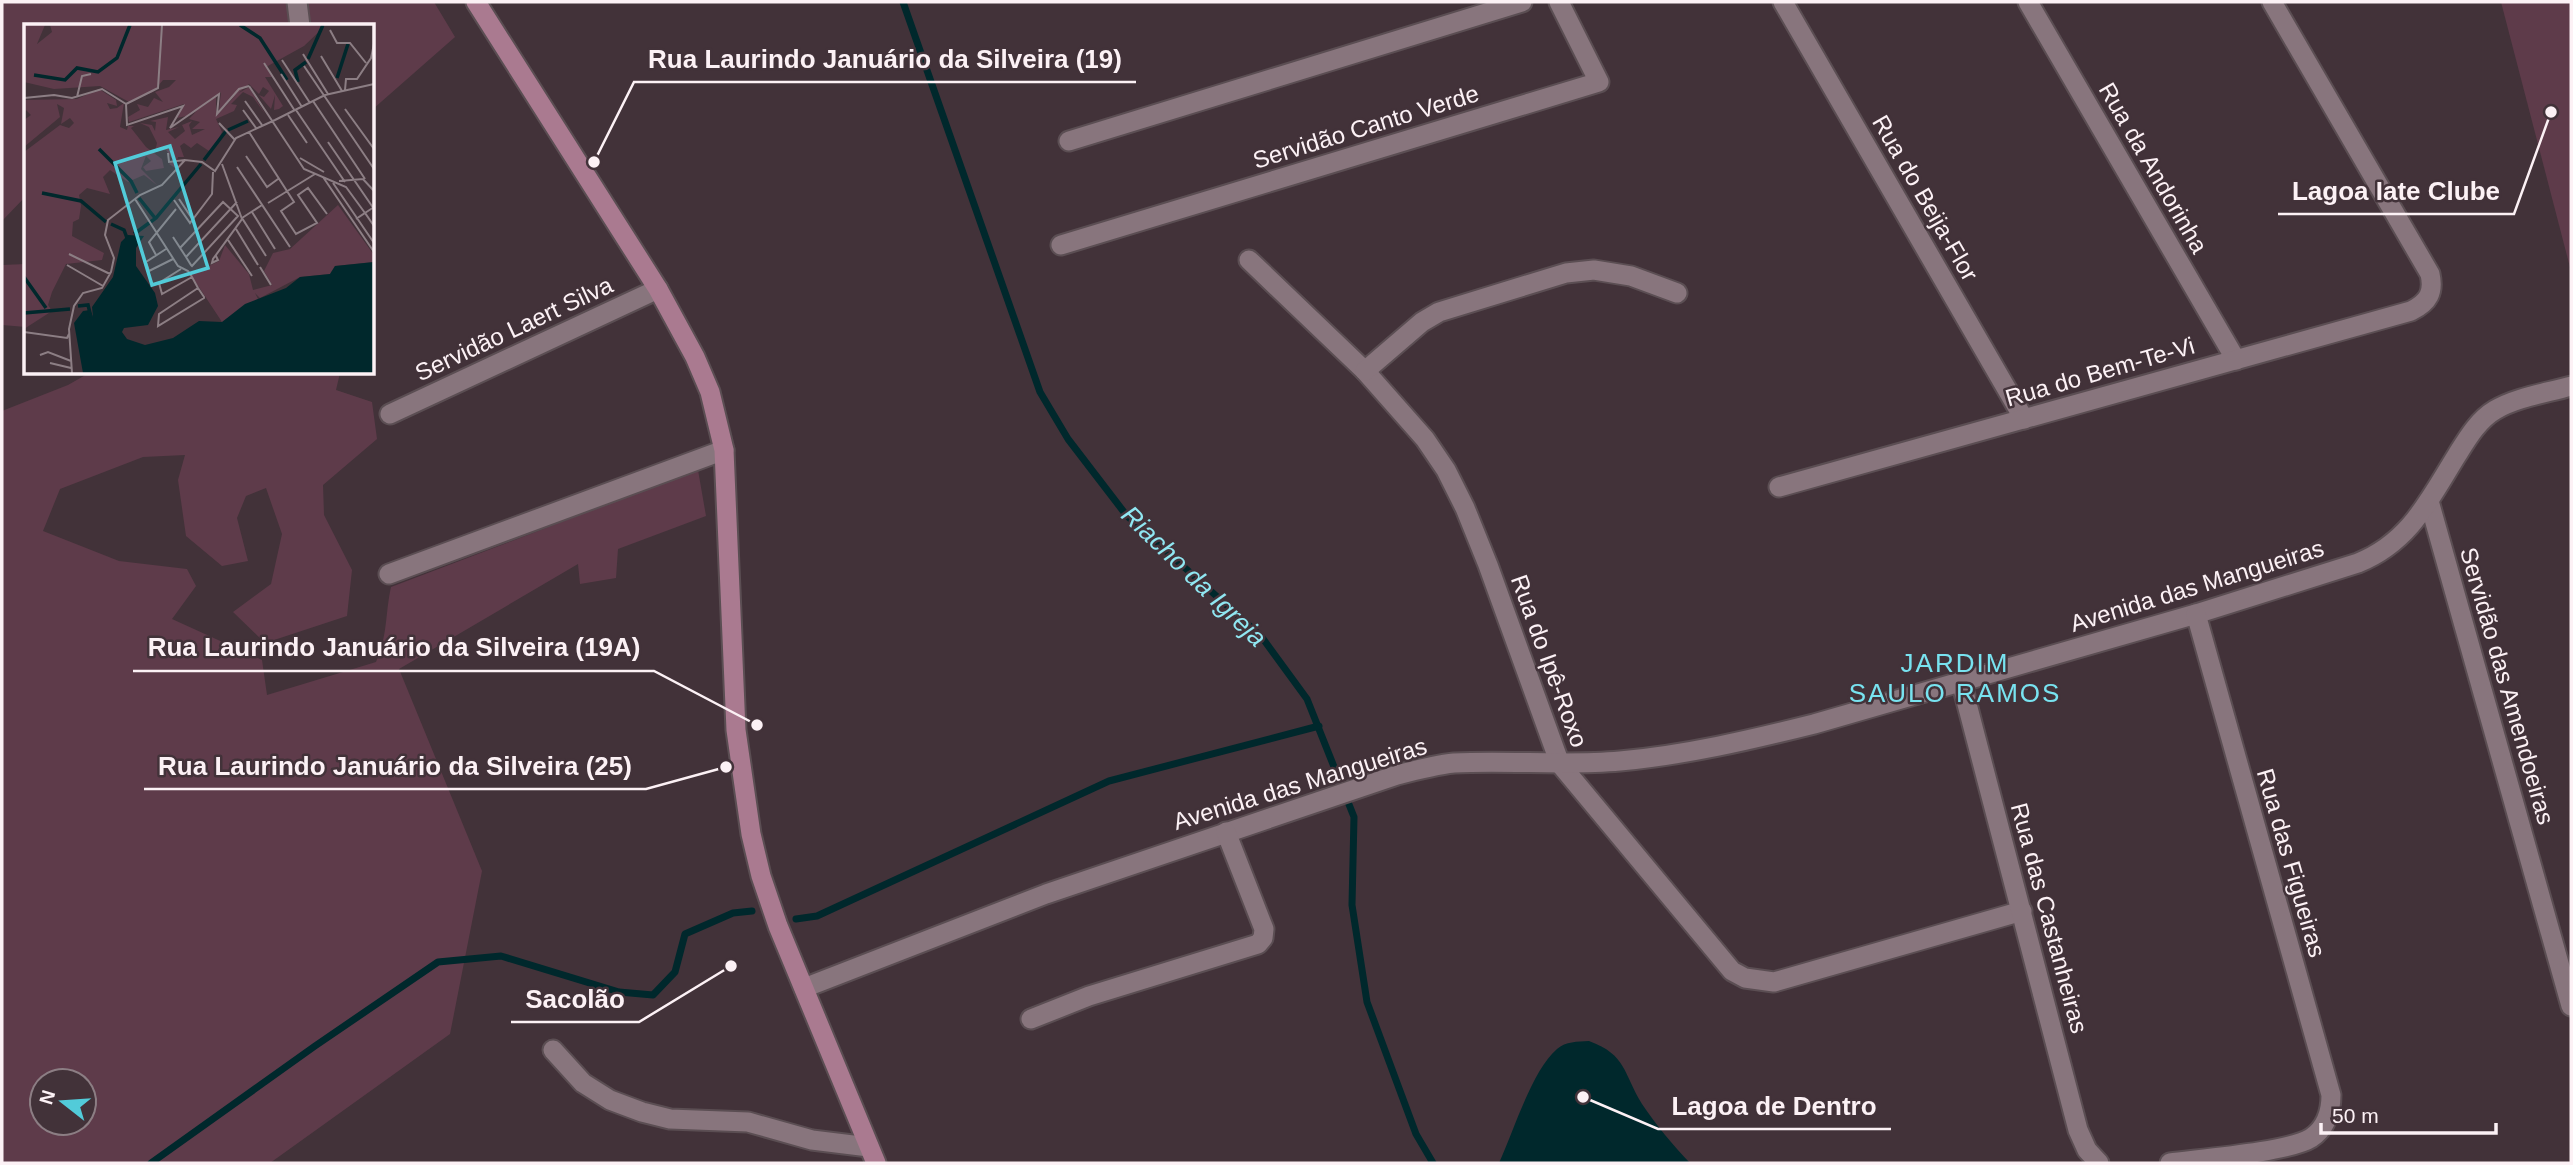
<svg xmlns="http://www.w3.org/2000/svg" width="2573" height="1165" font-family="Helvetica,sans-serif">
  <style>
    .green { fill: #5e3b4a; fill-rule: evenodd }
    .water { fill: #00282c }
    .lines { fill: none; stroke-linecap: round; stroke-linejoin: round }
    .stream { stroke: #00282c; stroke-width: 7 }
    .minor-casing { stroke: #5b4e53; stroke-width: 23 }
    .secondary-casing { stroke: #5b4e53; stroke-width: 23 }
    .minor { stroke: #88757d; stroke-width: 19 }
    .secondary { stroke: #aa7a90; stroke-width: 19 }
    .labels { text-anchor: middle; stroke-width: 5; stroke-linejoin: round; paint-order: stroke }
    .street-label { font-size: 24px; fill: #fcf1f5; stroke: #423239 }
    .water-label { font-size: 26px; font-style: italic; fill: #90e7f2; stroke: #423239 }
    .neighbourhood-label { font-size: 26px; letter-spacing: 2px; fill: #78e3f0; stroke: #423239 }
    .inset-river { fill: none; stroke: #00282c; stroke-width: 3.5 }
    .inset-road { fill: none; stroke: #8c7e84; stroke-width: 2 }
    .view { fill: #52cbd9; fill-opacity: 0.15; stroke: #52cbd9; stroke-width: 3.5 }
    .inset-edge { fill: none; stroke: #fcf1f5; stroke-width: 3.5 }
    .leader { fill: none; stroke: #fcf1f5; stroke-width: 2.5 }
    .callout-dot { fill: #fcf1f5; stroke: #423239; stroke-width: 2.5 }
    .callout-label { font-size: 26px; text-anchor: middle; font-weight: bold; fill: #fcf1f5; stroke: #423239; stroke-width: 5; stroke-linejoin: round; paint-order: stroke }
  </style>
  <rect width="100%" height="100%" fill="#423239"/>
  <g class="green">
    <path d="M2,2H434L455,37L373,109V26H26V196L2,221Z"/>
    <path d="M2501,2H2571V271Z"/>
    <path d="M26,264V327L2,325V265Z"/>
    <path d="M89,373H340L336,390L372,402L377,439L323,485L324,515L352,570L347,616L265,643L233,612L271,584L282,534L266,488L246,496L237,518L248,561L222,566L186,536L178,480L185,455L143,457L60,489L43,531L119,561L187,569L196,586L172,619L262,660L267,695L376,662C388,635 385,614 391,587L698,470L706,516L618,549L616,578L580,584L578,564L399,669L482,871L450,1034L270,1163H2V411L68,385ZM42,1081H84V1123H42Z"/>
  </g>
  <path class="water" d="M1589,1041C1627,1055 1623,1073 1642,1104C1656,1125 1673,1145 1690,1163H1499C1513,1133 1532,1070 1557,1049C1566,1041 1577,1042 1589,1041Z"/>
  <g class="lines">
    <g class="stream">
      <path d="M903,2L1040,392L1068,439L1127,516L1261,636L1307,699L1354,817L1352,905L1367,1002L1416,1134L1433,1163"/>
      <path d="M796,919L817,916L1109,781L1319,726"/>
      <path d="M151,1163L315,1046L438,962L501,956L619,992L653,995L675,972L685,934L733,913L752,911"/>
    </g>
    <g class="minor-casing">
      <g id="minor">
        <path d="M297,2L300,26"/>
        <path d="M1783,2L2024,419"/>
        <path d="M2028,2L2236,360"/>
        <path d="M1069,141L1522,2"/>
        <path d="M1061,245L1599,82L1559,2"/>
        <path d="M1249,260L1365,371L1425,439L1446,470L1465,508L1488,565L1560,764L1732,971L1745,978L1774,982L2022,911"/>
        <path d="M1365,371L1422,322L1439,312L1566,273L1594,270L1631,276L1677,293"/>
        <path d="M390,414L658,289"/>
        <path d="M1779,487L2411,311C2429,302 2434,292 2430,274L2272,2"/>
        <path d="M2429,501L2571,1006"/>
        <path d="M389,574L724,450"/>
        <path d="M1961,681L2078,1130L2087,1150L2099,1163"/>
        <path d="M804,988L1046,894L1397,775C1416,770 1435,765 1454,763C1509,760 1565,766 1620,761C1686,755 1750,740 1814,724L2196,614L2358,563C2410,542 2429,500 2457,455C2467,439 2478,420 2495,410C2517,397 2547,393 2571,386"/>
        <path d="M1031,1019L1089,996L1258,944L1263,938L1264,929L1226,832"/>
        <path d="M553,1050L583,1083L610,1100L642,1112L670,1119L748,1122L812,1140L869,1147"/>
        <path d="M2170,1163C2200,1159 2289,1152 2311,1138C2326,1128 2331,1111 2331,1095L2196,614"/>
      </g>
    </g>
    <g class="secondary-casing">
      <path id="secondary" d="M476,2L658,289L695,357L710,392L724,450L736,730L751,834L761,876L778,926L876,1163"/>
    </g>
    <use href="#minor" class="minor"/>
    <use href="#secondary" class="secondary"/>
  </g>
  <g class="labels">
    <g class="street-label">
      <text transform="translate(1366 127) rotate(-17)" y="8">Servidão Canto Verde</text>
      <text transform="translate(2153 168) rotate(60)" y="8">Rua da Andorinha</text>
      <text transform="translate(1925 198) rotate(60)" y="8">Rua do Beija-Flor</text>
      <text transform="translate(514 329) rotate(-25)" y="8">Servidão Laert Silva</text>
      <text transform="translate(2100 372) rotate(-16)" y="8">Rua do Bem-Te-Vi</text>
      <text transform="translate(2197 586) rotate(-17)" y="8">Avenida das Mangueiras</text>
      <text transform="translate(1549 661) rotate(70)" y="8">Rua do Ipê-Roxo</text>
      <text transform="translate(2507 686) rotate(74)" y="8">Servidão das Amendoeiras</text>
      <text transform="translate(1300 784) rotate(-17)" y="8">Avenida das Mangueiras</text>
      <text transform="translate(2291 863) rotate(74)" y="8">Rua das Figueiras</text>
      <text transform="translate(2049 918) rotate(75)" y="8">Rua das Castanheiras</text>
    </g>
    <g class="water-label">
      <text transform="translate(1194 576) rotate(44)" y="9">Riacho da Igreja</text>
    </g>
    <g class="neighbourhood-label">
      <text x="1955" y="672">JARDIM<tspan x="1955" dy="30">SAULO RAMOS</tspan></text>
    </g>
  </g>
  <g transform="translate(24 24)">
    <rect width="350" height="350" fill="#423239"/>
    <path d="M0,1H21L13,20L28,8L26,1H302L280,22L242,43L248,53H241L259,82L255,85L250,86L251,71L247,85L235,71L240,73L245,67L239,63L235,70L225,60L195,86L197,68L167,91L153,94L160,80L105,98L104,93L116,86L113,80L124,83L130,74L139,78L131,68L145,63L152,56H139L129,68L105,78L76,62L30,65L0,58ZM225,63L241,90L229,73L219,68L207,80L213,81L210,87L192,95L198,108L191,122L185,127L173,119L167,124L160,119L156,122L160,133H154L151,144L145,140L149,136L142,126L131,128L133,119L125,103L116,99L128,101L131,107L132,98L126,97L144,93L142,106L155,103L144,108L151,115L161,107L158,101L168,97L165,101L168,111L181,105H168L176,98L165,95L180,79L192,72V92L213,70ZM75,65L92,76L93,82L83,79L86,85L93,84L100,79L96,103L103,106L104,102H110L107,104L122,123L138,135L140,144L122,147L119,143L127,137L122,132L117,145L134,162L120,151L104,158L86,146L79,153L86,170L63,164L55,171L57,182L55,195L49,198L48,212L80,229L78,236L42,240L28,268L24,281L28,287L0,305V128L36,101L45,104L50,99L46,94L37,100L40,84L33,80L36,93L0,123V96L7,91L2,86L0,89V76L53,75ZM314,181L350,231V238L311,242L306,250L276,253L236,274L231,269L234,275L198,298L167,251L195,237L201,221L225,250L229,266L248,261L240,247L249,229L266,225Z" fill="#5e3b4a"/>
    <path d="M104,211L120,212L112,224V242L131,269L134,282L124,301L100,304L98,308L103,315L121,321L149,314L175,297L198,298L221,280L262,264L276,253L306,250L311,242L350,238V349H59L50,299L59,287L66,286L69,293L68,283L89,253L97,218Z" fill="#00282c"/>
    <path class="inset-river" d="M216,1L236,14L263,56M284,35L299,1M10,51L41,56L53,44L74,48L93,34L106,1M313,54L324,20M274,58L271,46L282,38M204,106L224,97M75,125L107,157L113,169M180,136L202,107M18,169L57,177L82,198M115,174L131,194M87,200L100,206L103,214M110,210L132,194L177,140M0,253L22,284M54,282L64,281L67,293M0,289L46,285"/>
    <path class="inset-road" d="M306,6L313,19H326L342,39M279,30L304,70M297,32L318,67M258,36L286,79M240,39L271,87M280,42L350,145M257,50L278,83M225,62L280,145L322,163L341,189L350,183M321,66L322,55H333L347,34L350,20M53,73L58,52L67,50M0,74L30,71L48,74L78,65L102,80L103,101L159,82L146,104L195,70L193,90L215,65L225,62M221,77L238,101M289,77L341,155M102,80L134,64L138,1M321,85L350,125M219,86L232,104M272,86L321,158M264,91L283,119M251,96L301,71L350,60M195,99L211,116M225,108L270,178L257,187L272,210L293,199L274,171L284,164L303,190M304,118L350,185M144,129L145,138L161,136M222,132L243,163L254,155M276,134L300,148M213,143L266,223M299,153L350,228M315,157L339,155L350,167M309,159L350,219M111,175L154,242L164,247L168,253L174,264L180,273V274L134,302L135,290L174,264M155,175L169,196M150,176L166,199L188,170L189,148M244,179L291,150M238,181L218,194L242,232M228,188L251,225M332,195L341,189L350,202M212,205L234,241M149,213L162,233L167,241L168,242L214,192L199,178L156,224M204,216L228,252M142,225L122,238L125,247L149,235M45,230L86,250M132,231L125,218L152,185M192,232L194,236L188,239L189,235L218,195L198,140M162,233L213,178M43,241L79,262M236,243L247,261M157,245L135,259L138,270L168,253M0,308L43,314L45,310M16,331L24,328L47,337M26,339L47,344M48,349L45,305L50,282L59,269L78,264L87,248L90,234L81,211L84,196L116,171L138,161L161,136L178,138L191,147L212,114L251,96"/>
    <path class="view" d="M146,122L184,244L128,261L91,139Z"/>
    <rect width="350" height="350" class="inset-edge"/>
  </g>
  <path class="leader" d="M594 162L634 82H1136M2551 112L2514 214H2278M757 725L654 671H133M726 767L646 789H144M731 966L639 1022H511M1583 1097L1658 1129H1891"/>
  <g class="callout-dot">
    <circle cx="594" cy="162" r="7"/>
    <circle cx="2551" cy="112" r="7"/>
    <circle cx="757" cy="725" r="7"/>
    <circle cx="726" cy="767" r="7"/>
    <circle cx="731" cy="966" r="7"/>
    <circle cx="1583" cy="1097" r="7"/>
  </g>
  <g class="callout-label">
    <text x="885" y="68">Rua Laurindo Januário da Silveira (19)</text>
    <text x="2396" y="200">Lagoa Iate Clube</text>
    <text x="394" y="656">Rua Laurindo Januário da Silveira (19A)</text>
    <text x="395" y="775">Rua Laurindo Januário da Silveira (25)</text>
    <text x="575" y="1008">Sacolão</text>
    <text x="1774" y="1115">Lagoa de Dentro</text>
  </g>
  <rect width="2573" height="1165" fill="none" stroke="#fcf1f5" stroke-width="7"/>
  <g transform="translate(63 1102) rotate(287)"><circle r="33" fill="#423239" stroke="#8c7e84" stroke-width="2"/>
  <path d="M0-5L12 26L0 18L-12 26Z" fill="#52cbd9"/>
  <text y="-10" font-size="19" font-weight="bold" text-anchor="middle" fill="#fcf1f5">N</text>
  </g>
  <path d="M2321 1123v10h175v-10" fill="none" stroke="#fcf1f5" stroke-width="3.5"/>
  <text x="2332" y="1123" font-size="21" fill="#fcf1f5" stroke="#423239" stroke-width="5" paint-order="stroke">50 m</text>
</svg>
